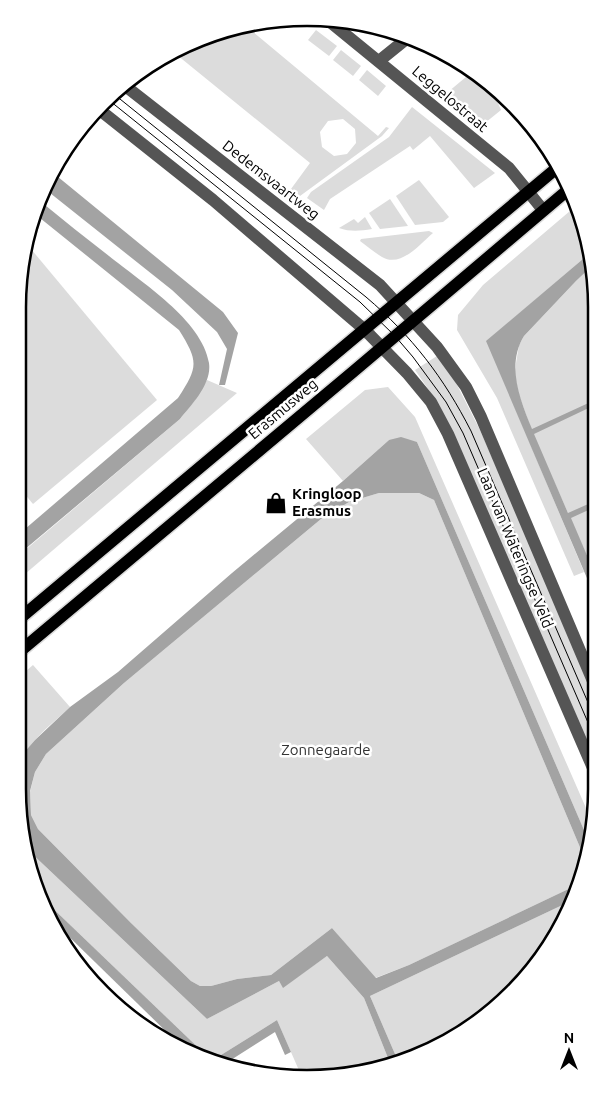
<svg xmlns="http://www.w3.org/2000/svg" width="614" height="1096" font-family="Ubuntu,sans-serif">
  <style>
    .green { fill: #dcdcdc; fill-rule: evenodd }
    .water { fill: #a3a3a3 }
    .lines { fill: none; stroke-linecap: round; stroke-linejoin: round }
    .major-casing { stroke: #dbdbdb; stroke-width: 15 }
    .minor { stroke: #555; stroke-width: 12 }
    .major { stroke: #000; stroke-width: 12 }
    .tram { stroke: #000; stroke-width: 1 }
    .labels { text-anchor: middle; stroke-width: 5; stroke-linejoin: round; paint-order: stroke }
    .street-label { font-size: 15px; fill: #000; stroke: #fff }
    .poi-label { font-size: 15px; font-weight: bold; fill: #000; stroke: #fff; text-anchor: start }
    .park-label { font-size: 15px; fill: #333; stroke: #fff }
    .rim { fill: none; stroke: #000; stroke-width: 2.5 }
  </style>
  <rect width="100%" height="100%" fill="#fff"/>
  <g class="green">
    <path d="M246,26L378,136L386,127L389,128L382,136L300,196L291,189L310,163L177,55L232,27ZM343,119L355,129L356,143L347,154L334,156L322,147L320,132L328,121Z"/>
    <path d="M316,30L337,46L329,56L308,40Z"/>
    <path d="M341,50L361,66L353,76L333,60Z"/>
    <path d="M367,70L386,86L378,96L359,80Z"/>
    <path d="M472,72C482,79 488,89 500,95L497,101L501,110L480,127L442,97Z"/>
    <path d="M412,107L495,173L474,188L430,136L413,150L410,146L330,199L324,210L307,198L311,192L389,137Z"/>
    <path d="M419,180L449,217L443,222L415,225L396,196Z"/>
    <path d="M390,199L408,226L380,229L369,213Z"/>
    <path d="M577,205L581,214L590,253L487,341L584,572L574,576L497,398L457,330L458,315L483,285Z"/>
    <path d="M365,217L372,229C360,231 350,232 339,228L354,219L358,223Z"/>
    <path d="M429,231L433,233C420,244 401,268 382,257C375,253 367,246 360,241L361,239Z"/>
    <path d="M26,243L157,400L33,504L18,486V288Z"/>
    <path d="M593,265L594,270L595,574L533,434L519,395L515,377L516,363L519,345L524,336L576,281Z"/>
    <path d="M437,356L455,381L480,430L596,695V764L435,399L415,370Z"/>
    <path d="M207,380L237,393L18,580V556L180,419L195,400Z"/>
    <path d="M388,387L415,417L593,824L590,844L417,442L389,440L343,481L306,439L365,390Z"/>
    <path d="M379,493H419L434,500L587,864L579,884L409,965L375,978L332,928L271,975L237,979L211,986H200L191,981L131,923L38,829L31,815L30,792L35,772L46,754L124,683L321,519L349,502Z"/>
    <path d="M33,665L70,707C51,725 27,742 18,767V678Z"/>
    <path d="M28,850L207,1019L279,981L283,987L327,956L364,998L390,1063L326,1078L301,1075L277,1020L213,1060L209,1058L41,897L33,882Z"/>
    <path d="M571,901L558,934L498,1007L418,1057L398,1061L370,996Z"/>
  </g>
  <g class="water">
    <path d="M52,172L223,312L238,333L225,385H219L227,349L217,332L172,290L45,189Z"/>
    <path d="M40,201C63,220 86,238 109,256C141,282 202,320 209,363C212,384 192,404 180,419L18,555V535L178,398C198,367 199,362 179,330L35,214Z"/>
    <path d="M590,253L593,265L576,281L524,336C506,365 520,400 532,429L595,400V405L534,434L568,513L595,501V507L571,518L595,574V597L486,341Z"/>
    <path d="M401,437L417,442L590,844L587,864L434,500L419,493H379L349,502L321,519L124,683L46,754L35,772L30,791L31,815L38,829L131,923L191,981L200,986H211L237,979L271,975L332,928L376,978L409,965L579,884L571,901L370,996L398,1061L390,1063L364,998L327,956L283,988L279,981L207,1019L28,850L18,789V767L22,755L35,740L70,707L118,672L232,573L343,481L389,440Z"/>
    <path d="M41,897L209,1058L181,1046L55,923Z"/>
    <path d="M277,1020L291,1052L285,1055L275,1032L223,1065L213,1060Z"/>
  </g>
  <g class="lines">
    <g class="major-casing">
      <g id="major">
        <path d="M18,620L558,167"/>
        <path d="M18,653L354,371L569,189"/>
      </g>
    </g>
    <g class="minor">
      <path d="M329,21L509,168L543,210"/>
      <path d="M379,61L405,40"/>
      <path d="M124,85L380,285L437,347L466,387L481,417L595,686"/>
      <path d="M101,111L213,200L365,330L407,373L431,402L448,434L596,775"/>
    </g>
    <use href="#major" class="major"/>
    <g class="tram">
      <path d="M115,95L366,297C412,336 444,378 471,431L596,721"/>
      <path d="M110,101L360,302L395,336L413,357L446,402L463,433L596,741"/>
    </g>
  </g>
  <defs>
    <g id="shop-bare" transform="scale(1.725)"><path d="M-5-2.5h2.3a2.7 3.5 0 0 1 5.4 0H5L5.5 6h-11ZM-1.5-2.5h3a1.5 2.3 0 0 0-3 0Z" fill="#000" stroke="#fff" stroke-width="2.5" paint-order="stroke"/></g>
  </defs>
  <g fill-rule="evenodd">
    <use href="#shop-bare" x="276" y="503"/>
  </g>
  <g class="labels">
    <g class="street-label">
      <text transform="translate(450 99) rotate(40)" y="5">Leggelostraat</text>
      <text transform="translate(271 180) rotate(38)" y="5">Dedemsvaartweg</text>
      <text transform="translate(283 409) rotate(-40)" y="5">Erasmusweg</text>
      <text transform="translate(515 548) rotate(67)" y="5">Laan van Wateringse Veld</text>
    </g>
    <g class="poi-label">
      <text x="292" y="499">Kringloop<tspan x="292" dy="17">Erasmus</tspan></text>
    </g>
    <g class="park-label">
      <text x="326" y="755">Zonnegaarde</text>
    </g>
  </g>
  <path d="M0 0H614V1096H0ZM307 26H307A281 281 0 0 1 588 307V789A281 281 0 0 1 307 1070H307A281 281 0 0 1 26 789V307A281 281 0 0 1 307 26Z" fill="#fff" fill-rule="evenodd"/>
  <path class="rim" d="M307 26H307A281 281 0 0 1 588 307V789A281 281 0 0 1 307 1070H307A281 281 0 0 1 26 789V307A281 281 0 0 1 307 26Z"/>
  <g transform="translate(569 1051)" stroke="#ffffff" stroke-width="4" paint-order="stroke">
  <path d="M0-4L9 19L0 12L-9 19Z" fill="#000000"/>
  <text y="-8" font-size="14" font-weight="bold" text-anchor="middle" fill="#000000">N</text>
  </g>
</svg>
